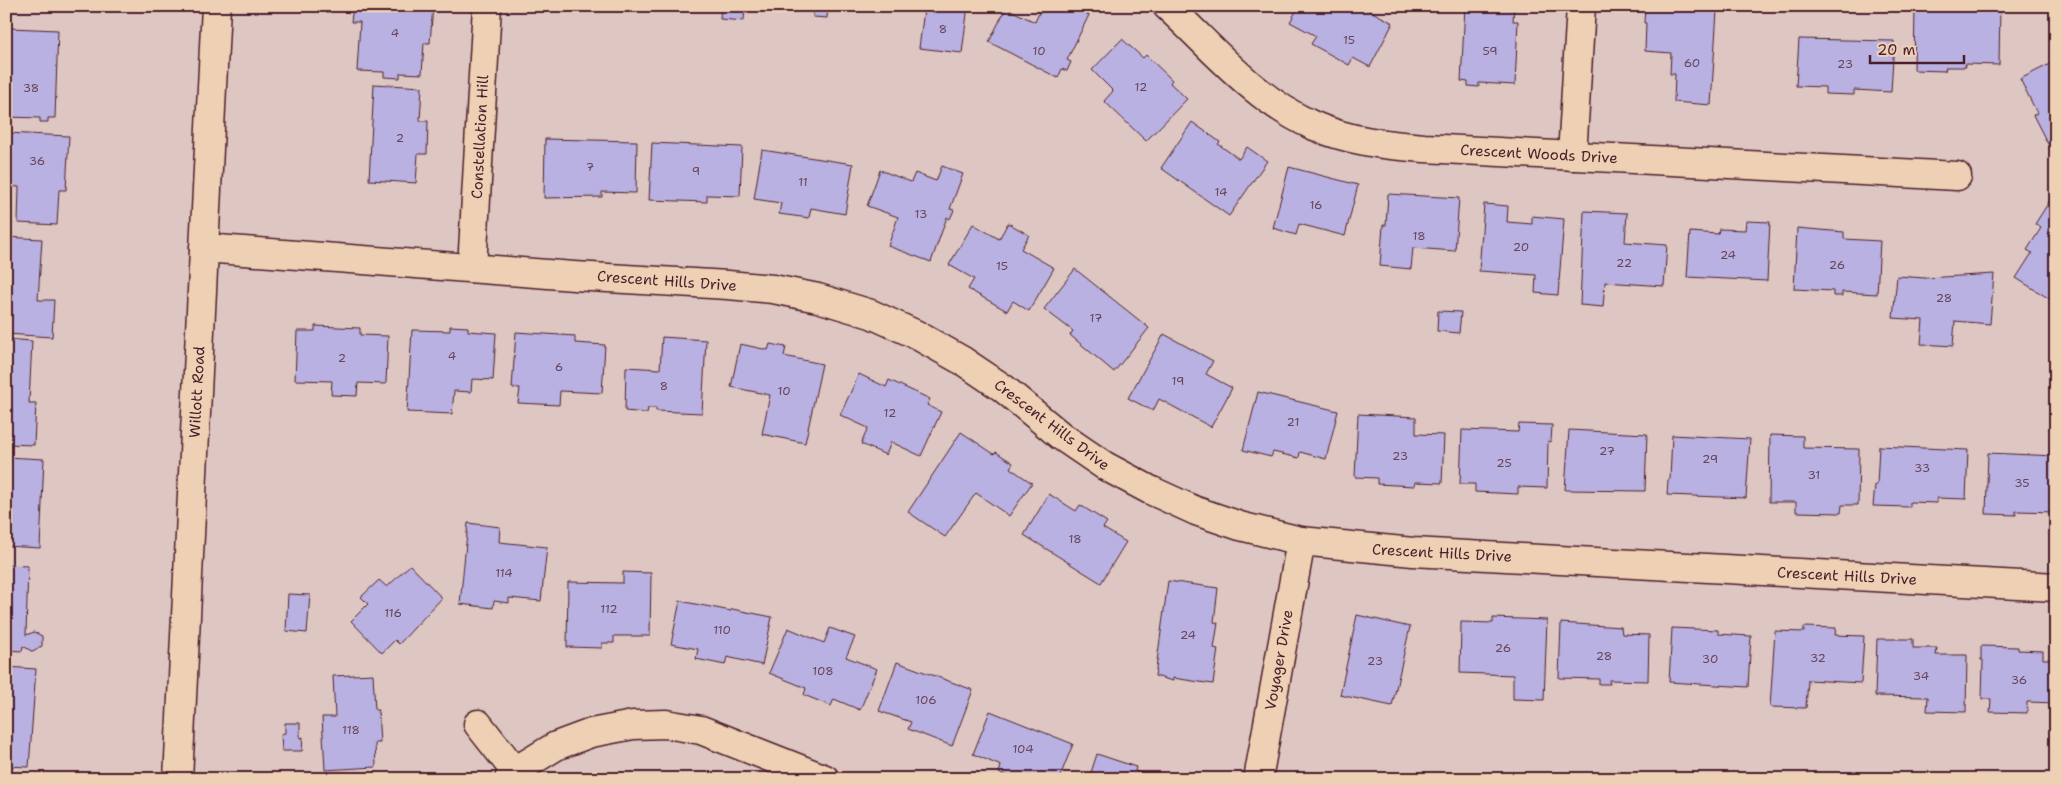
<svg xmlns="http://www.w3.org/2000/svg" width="2062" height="785" font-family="'Shantell Sans',sans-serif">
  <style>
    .building { fill: #b9b1e2; stroke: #4a1f2b }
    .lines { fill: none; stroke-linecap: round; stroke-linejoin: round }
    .minor-casing { stroke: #4a1f2b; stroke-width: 31 }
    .major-casing { stroke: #4a1f2b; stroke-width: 31 }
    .minor { stroke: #eed0b4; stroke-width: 28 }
    .major { stroke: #eed0b4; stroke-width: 28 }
    .labels { text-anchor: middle; stroke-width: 4; stroke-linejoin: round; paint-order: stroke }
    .number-label { font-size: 12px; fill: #664459 }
    .street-label { font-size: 15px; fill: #4a1f2b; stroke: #eed0b4 }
  </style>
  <rect width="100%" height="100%" fill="#dec7c2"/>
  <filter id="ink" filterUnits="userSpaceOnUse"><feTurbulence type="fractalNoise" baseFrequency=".02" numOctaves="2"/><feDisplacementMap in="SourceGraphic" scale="10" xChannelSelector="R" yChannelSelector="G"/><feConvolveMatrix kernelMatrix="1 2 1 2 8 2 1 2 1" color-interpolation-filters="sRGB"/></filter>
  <g filter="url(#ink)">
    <g class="building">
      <path d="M353,6H433L430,43H424L422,74L400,73V78L384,77V72L357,71L360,22H351Z"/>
      <path d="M721,6H745L744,21L720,19Z"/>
      <path d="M814,6H868V9L828,6L827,18L813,17Z"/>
      <path d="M896,6H968L962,53L919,48L924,10Z"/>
      <path d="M1042,6H1071L1089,15L1067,60L1071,62L1067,71L1062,69L1058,78L989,42L1006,8L1035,22Z"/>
      <path d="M1299,6H1361L1393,23L1370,67L1353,58L1349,65L1311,44L1316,36L1290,22Z"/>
      <path d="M1465,6H1514L1513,21H1518L1515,85L1479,83V87L1468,86V82L1461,81Z"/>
      <path d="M1645,6L1717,11L1711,105L1674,102L1675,74H1670L1671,53L1645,51L1646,23H1644Z"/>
      <path d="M1915,6H2000L1999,65L1965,64L1966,67H1946L1945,71L1914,70Z"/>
      <path d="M10,28L58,30L55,118H48V122H40V118L6,117V59H9Z"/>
      <path d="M1122,39L1143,58L1146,55L1172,80L1170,83L1187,99L1146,141L1104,101L1113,91L1092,70Z"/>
      <path d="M1799,39L1894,41L1891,92L1854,90V95L1825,94V87L1796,86Z"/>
      <path d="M2056,61V160L2033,115L2037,113L2020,79Z"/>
      <path d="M374,84L422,87L420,121H428L427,154H418L416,183L369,180Z"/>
      <path d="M1192,122L1220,142L1218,144L1239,159L1247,147L1267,161L1229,216L1161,168Z"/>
      <path d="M6,133L69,136L66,190H59L57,225L18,223L19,187L6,186Z"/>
      <path d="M545,139L637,141L636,193L602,192V197L544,198Z"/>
      <path d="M652,143L742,147L740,196L707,195V202L649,200Z"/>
      <path d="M762,150L853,164L845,214L811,208L809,218L779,214L781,203L754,199Z"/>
      <path d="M942,166L963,174L950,209L954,210L950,219L947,217L931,262L888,246L898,217L867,206L880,170L911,182L915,173L936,181Z"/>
      <path d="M1289,167L1358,185L1345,236L1299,224L1296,235L1273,228Z"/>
      <path d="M2056,191V303L2016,278L2032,253L2027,250L2041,228L2035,224Z"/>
      <path d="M1388,194L1459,198L1455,251L1413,248L1411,269L1380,266L1383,225H1386Z"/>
      <path d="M1484,204L1508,206L1507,222L1532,224V216L1564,219L1558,295L1535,293L1536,275L1479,271Z"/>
      <path d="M1584,211L1627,213L1625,242L1667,245L1664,286L1605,282L1603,307L1580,305Z"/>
      <path d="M1746,221L1770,222L1767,281L1687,277L1690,232L1718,234L1719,229L1745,230Z"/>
      <path d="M1008,223L1029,235L1021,249L1054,268L1029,311L1013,301L1007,311L968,289L974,279L949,265L973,224L999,239Z"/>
      <path d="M1797,228L1844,232V239L1880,241L1877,294L1842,292V296H1833V291L1794,289Z"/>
      <path d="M6,237L42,239L38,300H54L52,337L6,334Z"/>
      <path d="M1075,269L1149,328L1114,372L1070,335L1073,331L1044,309Z"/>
      <path d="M1994,274L1990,324L1955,321L1953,346L1921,344L1923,320L1893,318L1897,276L1925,278Z"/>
      <path d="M1438,311L1461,312L1459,333L1437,331Z"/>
      <path d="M315,326L360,328V335L388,336L386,384L358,383L357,396L331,395L332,381L295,380L297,331H315Z"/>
      <path d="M450,326L468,327V331L496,333L493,380L472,379L471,392L454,391L452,414L407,412L412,330L450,331Z"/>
      <path d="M516,332L575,336V343L605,345L602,393L560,391L559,405L518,403L520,388H512Z"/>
      <path d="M1164,334L1213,361L1206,374L1232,388L1211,427L1159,399L1153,411L1128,398Z"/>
      <path d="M662,337L706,340L702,413L656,411V408H648L647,413L625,411L626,367L660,369Z"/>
      <path d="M6,339L32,341L29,403H36L34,445L6,444Z"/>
      <path d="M740,344L768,350L770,344L786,347L784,356L822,364L805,443L762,434L770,395L731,387Z"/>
      <path d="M859,374L886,387L889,380L930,399L927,405L941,412L921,456L891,442L886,455L861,444L868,428L840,415Z"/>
      <path d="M1258,392L1338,411L1326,459L1300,452L1299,458L1273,452L1271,457L1243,450Z"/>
      <path d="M1358,414L1416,417V434L1444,435L1442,483L1415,482L1414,486L1377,484V478L1355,477Z"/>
      <path d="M1519,424L1552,425L1551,442L1548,441L1547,488L1518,487V494L1475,492V484H1460L1462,430L1518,432Z"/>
      <path d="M1569,430L1647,434L1645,491L1565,490Z"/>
      <path d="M961,432L994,454L996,452L1013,463L1010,468L1032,483L1009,516L976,493L945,537L908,512Z"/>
      <path d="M1672,435L1750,439L1746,498L1667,495L1668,480L1670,479Z"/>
      <path d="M1770,435L1803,436V448L1859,449L1858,505H1842L1841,513L1796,512V502H1769Z"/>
      <path d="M1879,446L1968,450L1966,499L1937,498V503L1910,502V507L1873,506L1875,485H1877Z"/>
      <path d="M1988,453L2056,456V512L2016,511V515L1986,514Z"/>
      <path d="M6,457L44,459L40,548L6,546Z"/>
      <path d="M1049,494L1076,511L1080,505L1107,522L1103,528L1126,542L1101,583L1024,535Z"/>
      <path d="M468,523L500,527L499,542L547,547L541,601L509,598V603L494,601L493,608L460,604Z"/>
      <path d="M6,565L28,566L26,635L34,632L42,636V646L33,652L23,646L22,651L6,650Z"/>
      <path d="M410,565L442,598L399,644L395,640L382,653L351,621L368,604L361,597L379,580L387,587Z"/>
      <path d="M623,572L651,573L650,636H614V643H602V648L567,647L568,582L623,583Z"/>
      <path d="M1168,581L1218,588L1214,622L1218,623L1214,648L1218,649L1213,684L1173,678V681L1155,676Z"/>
      <path d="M288,594L310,595L307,633L286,631Z"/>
      <path d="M680,601L731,611L732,609L772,617L762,665L727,657L725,665L696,659L698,649L671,644Z"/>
      <path d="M1357,615L1410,627L1392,706L1340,695Z"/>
      <path d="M1493,618L1547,620L1544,700L1513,699V675L1460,673L1461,622L1493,623Z"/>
      <path d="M1561,623L1621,627L1622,634L1649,635L1648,681L1609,680L1610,684H1599V679L1559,678Z"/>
      <path d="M1804,627L1836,628L1835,635L1864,636L1861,683L1808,680L1806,708L1770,707L1775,631L1804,632Z"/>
      <path d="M788,628L824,643L830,628L855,637L846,657L877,669L860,710L834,699L831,706L804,695L806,688L769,673Z"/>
      <path d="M1672,628L1718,630V634L1751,636L1748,687L1669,682Z"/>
      <path d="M1877,639H1913V648H1937L1936,655H1967L1966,712L1927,711L1928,697L1875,696Z"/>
      <path d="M1981,646L2018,647V650L2043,651V659H2056V703L2027,702V713L1990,712L1991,699H1982L1983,660H1981Z"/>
      <path d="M897,662L973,690L952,746L908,729L911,722L879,711Z"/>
      <path d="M6,667L36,669L29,767L6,766Z"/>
      <path d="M373,674L375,710H378L380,743H375L376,767L325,770L322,717H335L333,676Z"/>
      <path d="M990,711L1073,744L1059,779H1015L999,773L1001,766L973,754Z"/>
      <path d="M285,723H300V738L303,737L302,751H282L281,734L285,733Z"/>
      <path d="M1097,754L1136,767L1135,771L1160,779H1089Z"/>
    </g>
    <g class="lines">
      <g class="minor-casing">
        <g id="minor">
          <path d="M1167,6C1213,48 1254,99 1312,125C1348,141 1386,145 1424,148L1957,176"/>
          <path d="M1572,156L1581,6"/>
          <path d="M204,248L574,276L728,285L773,289L818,298L871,314L915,334L963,361L1003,388L1061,436L1105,466L1150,490L1196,511L1240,526L1301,541L1413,552L2056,587"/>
          <path d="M472,268L487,6"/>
          <path d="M478,724L515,771"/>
          <path d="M509,779L515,771L556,746L591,733L633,725L666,724L701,730L825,779"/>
          <path d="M1258,779L1301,541"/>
        </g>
      </g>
      <g class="major-casing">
        <path id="major" d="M178,779L216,6"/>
      </g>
      <use href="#minor" class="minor"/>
      <use href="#major" class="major"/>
    </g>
  </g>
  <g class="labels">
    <g class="number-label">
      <text x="943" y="33">8</text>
      <text x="395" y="37">4</text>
      <text x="1349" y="44">15</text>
      <text x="1039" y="55">10</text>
      <text x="1490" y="55">59</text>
      <text x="1692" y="67">60</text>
      <text x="1845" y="68">23</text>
      <text x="1141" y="91">12</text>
      <text x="31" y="92">38</text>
      <text x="400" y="142">2</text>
      <text x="37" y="165">36</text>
      <text x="590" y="171">7</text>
      <text x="696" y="175">9</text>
      <text x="803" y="186">11</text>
      <text x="1221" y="196">14</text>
      <text x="1316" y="209">16</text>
      <text x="921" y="218">13</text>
      <text x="1419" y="240">18</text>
      <text x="1521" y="251">20</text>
      <text x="1728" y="259">24</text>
      <text x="1624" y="267">22</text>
      <text x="1837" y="269">26</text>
      <text x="1002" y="270">15</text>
      <text x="1944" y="302">28</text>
      <text x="1096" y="322">17</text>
      <text x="452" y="360">4</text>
      <text x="342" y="362">2</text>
      <text x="559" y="371">6</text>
      <text x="1178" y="385">19</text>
      <text x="664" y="390">8</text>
      <text x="784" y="395">10</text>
      <text x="890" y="417">12</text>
      <text x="1293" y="426">21</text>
      <text x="1607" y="455">27</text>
      <text x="1400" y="460">23</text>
      <text x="1710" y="463">29</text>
      <text x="1504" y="467">25</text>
      <text x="1922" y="472">33</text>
      <text x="1814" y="479">31</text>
      <text x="2022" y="487">35</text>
      <text x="1075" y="543">18</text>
      <text x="504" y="577">114</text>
      <text x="609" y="613">112</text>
      <text x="393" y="617">116</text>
      <text x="722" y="634">110</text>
      <text x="1188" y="639">24</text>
      <text x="1503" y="652">26</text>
      <text x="1604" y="660">28</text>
      <text x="1818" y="662">32</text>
      <text x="1710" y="663">30</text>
      <text x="1375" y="665">23</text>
      <text x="823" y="675">108</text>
      <text x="1921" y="680">34</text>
      <text x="2019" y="684">36</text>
      <text x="926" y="704">106</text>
      <text x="351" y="734">118</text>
      <text x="1023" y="753">104</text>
    </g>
    <g class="street-label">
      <text transform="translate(480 137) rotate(-87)" y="5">Constellation Hill</text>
      <text transform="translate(1539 154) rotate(3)" y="5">Crescent Woods Drive</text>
      <text transform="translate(667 281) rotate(4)" y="5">Crescent Hills Drive</text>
      <text transform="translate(197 392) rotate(-87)" y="5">Willott Road</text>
      <text transform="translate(1052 425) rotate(37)" y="5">Crescent Hills Drive</text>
      <text transform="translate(1442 553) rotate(3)" y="5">Crescent Hills Drive</text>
      <text transform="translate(1847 576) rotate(3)" y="5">Crescent Hills Drive</text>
      <text transform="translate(1279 660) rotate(-80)" y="5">Voyager Drive</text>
    </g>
  </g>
  <rect width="2062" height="785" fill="none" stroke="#eed0b4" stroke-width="25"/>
  <rect x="12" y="12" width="2037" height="760" fill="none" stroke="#4a1f2b" stroke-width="2" filter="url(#ink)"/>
  <path d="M1870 55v8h94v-8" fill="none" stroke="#4a1f2b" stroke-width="2.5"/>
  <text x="1877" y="55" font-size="15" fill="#4a1f2b" stroke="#eed0b4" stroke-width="4" paint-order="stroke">20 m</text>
</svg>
